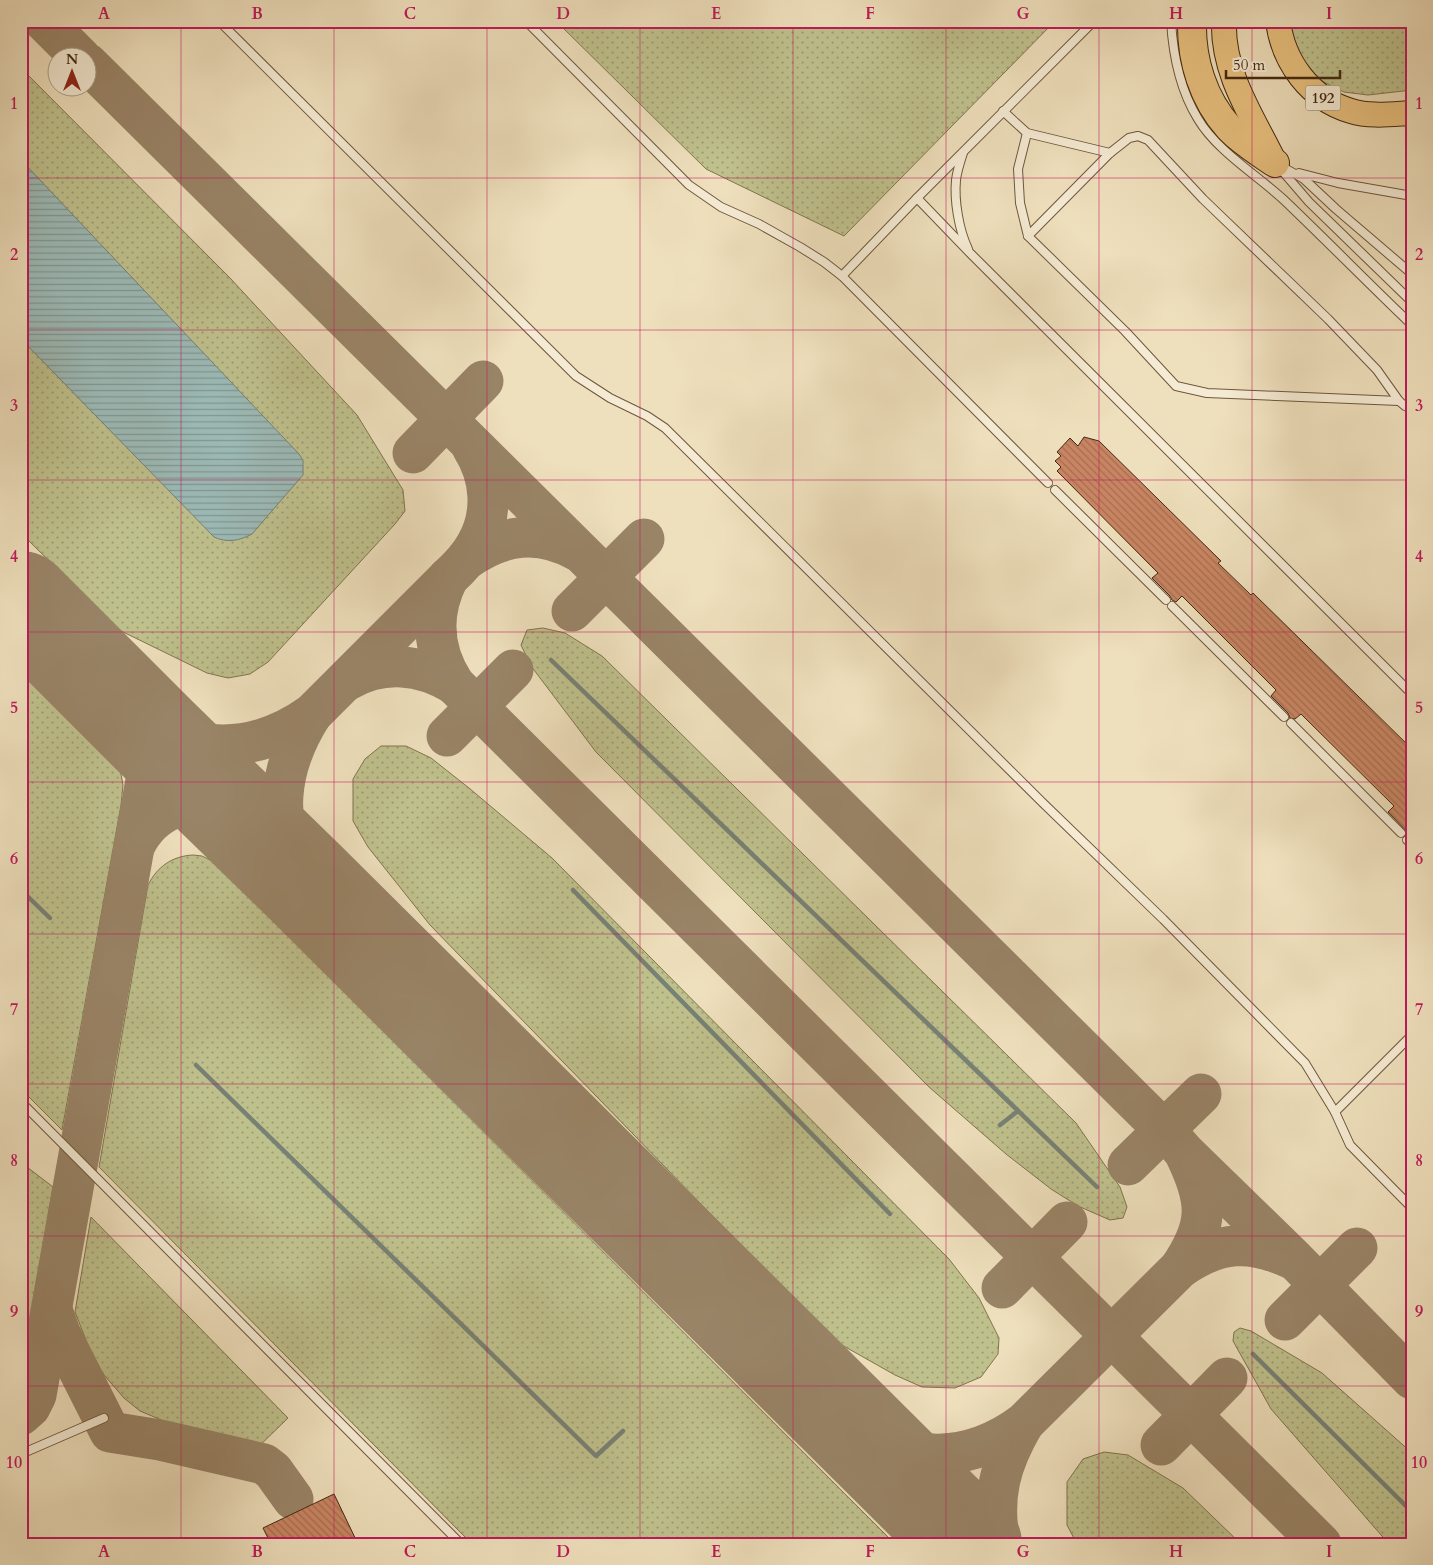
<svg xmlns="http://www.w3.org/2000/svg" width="1433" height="1565" font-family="Cardo,serif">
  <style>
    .grass { fill: url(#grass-dots); stroke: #81754f }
    .water { fill: url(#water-rules); stroke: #788175 }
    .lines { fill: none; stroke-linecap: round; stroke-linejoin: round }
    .stream { stroke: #788175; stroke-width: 4.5 }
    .taxiway { stroke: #998467; stroke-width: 41 }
    .runway { stroke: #998467; stroke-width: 102 }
    .building { fill: url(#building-back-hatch); stroke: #432911 }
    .service-casing { stroke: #6e573c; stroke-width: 10 }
    .primary-casing { stroke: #432911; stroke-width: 26 }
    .motorway-casing { stroke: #432911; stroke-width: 30 }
    .service { stroke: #f5ebd4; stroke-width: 8 }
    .primary { stroke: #e8c07e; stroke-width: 24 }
    .motorway { stroke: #e8c07e; stroke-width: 28 }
    .grid { fill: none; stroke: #c2185b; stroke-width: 1; stroke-opacity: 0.55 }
    .labels { text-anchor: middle; stroke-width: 4; stroke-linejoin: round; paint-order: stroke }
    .shield { fill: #f5ebd4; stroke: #78634c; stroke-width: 1 }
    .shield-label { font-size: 15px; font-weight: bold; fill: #432911 }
    .neatline { fill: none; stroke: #c2185b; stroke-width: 2 }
    .grid-label { font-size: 16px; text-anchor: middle; font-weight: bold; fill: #c2185b }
  </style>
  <defs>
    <pattern id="grass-dots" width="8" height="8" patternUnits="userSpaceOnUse" patternTransform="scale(1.25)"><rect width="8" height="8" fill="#bfc18d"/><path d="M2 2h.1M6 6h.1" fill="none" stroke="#9d9d72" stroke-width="1.8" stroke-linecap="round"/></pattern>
    <pattern id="water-rules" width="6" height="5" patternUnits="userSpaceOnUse" patternTransform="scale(1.25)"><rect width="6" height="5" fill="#9cbbb8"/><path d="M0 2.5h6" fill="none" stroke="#819894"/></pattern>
    <pattern id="building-back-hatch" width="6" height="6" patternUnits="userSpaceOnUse" patternTransform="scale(1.25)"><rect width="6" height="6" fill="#c98563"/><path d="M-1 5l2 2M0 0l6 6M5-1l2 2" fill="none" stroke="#a56d50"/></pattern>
  </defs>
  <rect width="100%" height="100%" fill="#efe0bd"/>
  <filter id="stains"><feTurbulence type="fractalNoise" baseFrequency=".004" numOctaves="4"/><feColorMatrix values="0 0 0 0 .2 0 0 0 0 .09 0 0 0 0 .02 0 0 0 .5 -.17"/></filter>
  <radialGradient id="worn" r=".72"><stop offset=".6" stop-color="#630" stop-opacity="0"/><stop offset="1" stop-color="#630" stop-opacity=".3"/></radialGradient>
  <g class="grass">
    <path d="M556,21H1055L844,236L706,169Z"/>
    <path d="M1285,21H1412V90L1368,95L1344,92L1316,78L1301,62Z"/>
    <path d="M21,68L230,278L357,415L403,490L405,511L395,524L268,662L250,674L228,678L207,673L119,630L21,533Z"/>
    <path d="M543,628L565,633L602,656L1076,1123L1120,1187L1127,1207L1123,1218L1110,1220L1078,1206L1051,1189L1006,1154L929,1087L596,752L531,666L521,645L527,630Z"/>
    <path d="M21,671L120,769L123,785L121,805L62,1130L21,1089Z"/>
    <path d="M381,746H406L431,758L469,788L552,858L949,1259L979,1298L999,1338L998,1354L981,1377L955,1388L922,1387L895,1375L833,1340L430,925L368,847L353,821V779L365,759Z"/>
    <path d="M193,855L202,856L214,862L895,1544H472L99,1167L148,885C157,867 172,856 193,855Z"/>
    <path d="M27,1167L53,1187L21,1376V1182Z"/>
    <path d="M91,1217L288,1418L250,1455L232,1444L197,1435L140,1411L124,1398L104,1375L91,1353L75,1312Z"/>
    <path d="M1240,1328L1251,1331L1322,1373L1412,1453V1544H1389L1271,1409L1233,1341L1234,1332Z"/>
    <path d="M1104,1452L1128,1455L1183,1488L1241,1544H1077L1067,1525V1482L1083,1459Z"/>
  </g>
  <path class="water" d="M21,160L299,454L303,460V475L252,534C239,541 227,543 214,537L21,339Z"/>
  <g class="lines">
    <g class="stream">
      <path d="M551,660L1097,1187"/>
      <path d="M21,890L50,918"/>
      <path d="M573,890L890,1214"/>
      <path d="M196,1065L596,1456L623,1431"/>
      <path d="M1000,1125L1018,1111"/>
      <path d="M1253,1354L1412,1512"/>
    </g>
    <g class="taxiway">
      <path d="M44,21L81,58"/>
      <path d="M88,64L1170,1136L1186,1154L1295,1260L1412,1379"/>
      <path d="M413,453L483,381"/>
      <path d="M467,559C503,534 538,529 578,551"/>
      <path d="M448,578C430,614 432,650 454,684L1321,1544"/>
      <path d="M572,611L644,539"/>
      <path d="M348,680C383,660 421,664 454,684"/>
      <path d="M117,696C173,754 246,761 312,714L448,578C459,568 469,558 476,545C494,514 491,477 472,447"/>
      <path d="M447,736L513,670"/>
      <path d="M134,847C153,807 193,794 233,813"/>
      <path d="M304,881C272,823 277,769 312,714"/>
      <path d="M1128,1165L1201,1094"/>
      <path d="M1180,1268C1219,1241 1249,1239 1292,1259"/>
      <path d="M1002,1288L1067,1222"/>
      <path d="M52,1310L60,1333L110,1432L160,1440L264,1464L273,1471L293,1499"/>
      <path d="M1285,1320L1357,1248"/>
      <path d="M21,1415L30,1407L36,1395L150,758C150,742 146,731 137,718"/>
      <path d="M853,1426C909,1464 969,1464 1024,1423L1180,1268C1209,1225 1208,1202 1186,1156"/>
      <path d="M1161,1445L1227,1378"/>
      <path d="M1000,1544C991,1497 1000,1464 1024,1423"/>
    </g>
    <path class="runway" d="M21,602L157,738L304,881L971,1544"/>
  </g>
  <g class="building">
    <path d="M1084,437L1099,441L1221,561L1218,563L1251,595L1253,593L1412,749V837L1388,812L1394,806L1301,714L1295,719L1290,718L1288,713L1271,696L1276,690L1182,596L1176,602L1172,600L1170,596L1152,578L1158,573L1059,473L1057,471L1061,467L1055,461L1061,456L1057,452L1070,438L1078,446Z"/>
    <path d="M334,1494L358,1544H271L263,1528Z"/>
  </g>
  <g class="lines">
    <g class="service-casing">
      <g id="service">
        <path d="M219,21L576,376L610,398L647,416L665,428L1044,804L1163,919L1305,1063L1335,1112L1350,1145L1412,1208"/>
        <path d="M526,21L689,185L721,207L759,224L800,247L824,262L842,276L1048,483"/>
        <path d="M1171,21C1173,55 1180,90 1198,119C1217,151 1257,175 1284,200C1327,241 1369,284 1412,325"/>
        <path d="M1003,111L1027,133L1110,153"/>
        <path d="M1027,133L1018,169L1020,203L1028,236L1125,331L1176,386L1207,393L1399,401"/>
        <path d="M963,153C960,162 957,171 956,180C954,201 959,230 968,249"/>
        <path d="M1279,165L1304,179L1336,209L1412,274"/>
        <path d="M1278,166L1309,202L1412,302"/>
        <path d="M1299,173L1338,183L1412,196"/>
        <path d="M917,198L970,253L1412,694"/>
        <path d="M1028,236L1110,153L1129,138L1138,136L1148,140L1203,199L1328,319L1377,370L1399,401L1405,406L1412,409"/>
        <path d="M842,276L917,198L1094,21"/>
        <path d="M1055,490L1166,600"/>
        <path d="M1172,606L1284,717"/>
        <path d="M1291,723L1401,833"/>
        <path d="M1407,840L1412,844"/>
        <path d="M21,1102L461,1544"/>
        <path d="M1335,1112L1412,1035"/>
        <path d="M21,1454L104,1418"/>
      </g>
    </g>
    <g class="primary-casing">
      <g id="primary">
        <path d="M1224,21C1222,74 1253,117 1275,163"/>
        <path d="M1278,21C1283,62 1310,99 1351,111C1370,117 1392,114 1412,113"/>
      </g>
    </g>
    <g class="motorway-casing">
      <path id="motorway" d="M1192,21C1191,60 1203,99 1229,128C1242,142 1259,152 1275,163"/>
    </g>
    <use href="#service" class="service"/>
    <use href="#primary" class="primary"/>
    <use href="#motorway" class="motorway"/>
  </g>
  <path class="grid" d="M181,21V1544M334,21V1544M487,21V1544M640,21V1544M793,21V1544M946,21V1544M1099,21V1544M1252,21V1544M21,178H1412M21,330H1412M21,480H1412M21,632H1412M21,782H1412M21,934H1412M21,1084H1412M21,1236H1412M21,1386H1412"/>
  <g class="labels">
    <rect class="shield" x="1305.5" y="85.5" width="35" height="25" rx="4"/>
    <g class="shield-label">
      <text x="1323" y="103">192</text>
    </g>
  </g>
  <rect width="1433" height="1565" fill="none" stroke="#efe0bd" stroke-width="55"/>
  <g transform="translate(72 72)"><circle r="24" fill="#f5ebd4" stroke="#ae9d86"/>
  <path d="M0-4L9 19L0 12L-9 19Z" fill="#8f2418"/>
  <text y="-8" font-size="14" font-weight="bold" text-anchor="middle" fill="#432911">N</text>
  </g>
  <path d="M1226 70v8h114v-8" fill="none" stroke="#432911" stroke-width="2.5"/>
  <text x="1233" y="70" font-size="15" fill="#432911" stroke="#f5ebd4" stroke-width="4" paint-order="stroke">50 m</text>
  <rect x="28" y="28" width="1378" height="1510" class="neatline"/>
  <g class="grid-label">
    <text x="104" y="19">A</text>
    <text x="257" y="19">B</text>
    <text x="410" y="19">C</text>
    <text x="563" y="19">D</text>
    <text x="716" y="19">E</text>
    <text x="870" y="19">F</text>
    <text x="1023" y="19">G</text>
    <text x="1176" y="19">H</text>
    <text x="1329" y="19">I</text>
    <text x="14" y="109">1</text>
    <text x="1419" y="109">1</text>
    <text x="14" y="260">2</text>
    <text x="1419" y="260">2</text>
    <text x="14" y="411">3</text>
    <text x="1419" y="411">3</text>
    <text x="14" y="562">4</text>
    <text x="1419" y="562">4</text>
    <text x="14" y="713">5</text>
    <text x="1419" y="713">5</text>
    <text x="14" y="864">6</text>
    <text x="1419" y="864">6</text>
    <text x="14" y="1015">7</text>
    <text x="1419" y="1015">7</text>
    <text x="14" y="1166">8</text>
    <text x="1419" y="1166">8</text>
    <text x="14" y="1317">9</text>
    <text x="1419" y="1317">9</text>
    <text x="14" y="1468">10</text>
    <text x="1419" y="1468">10</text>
    <text x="104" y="1557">A</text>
    <text x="257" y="1557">B</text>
    <text x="410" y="1557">C</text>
    <text x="563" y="1557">D</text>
    <text x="716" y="1557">E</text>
    <text x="870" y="1557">F</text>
    <text x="1023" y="1557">G</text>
    <text x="1176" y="1557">H</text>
    <text x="1329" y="1557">I</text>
  </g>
  <rect width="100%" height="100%" filter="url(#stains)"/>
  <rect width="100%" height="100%" fill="url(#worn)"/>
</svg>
